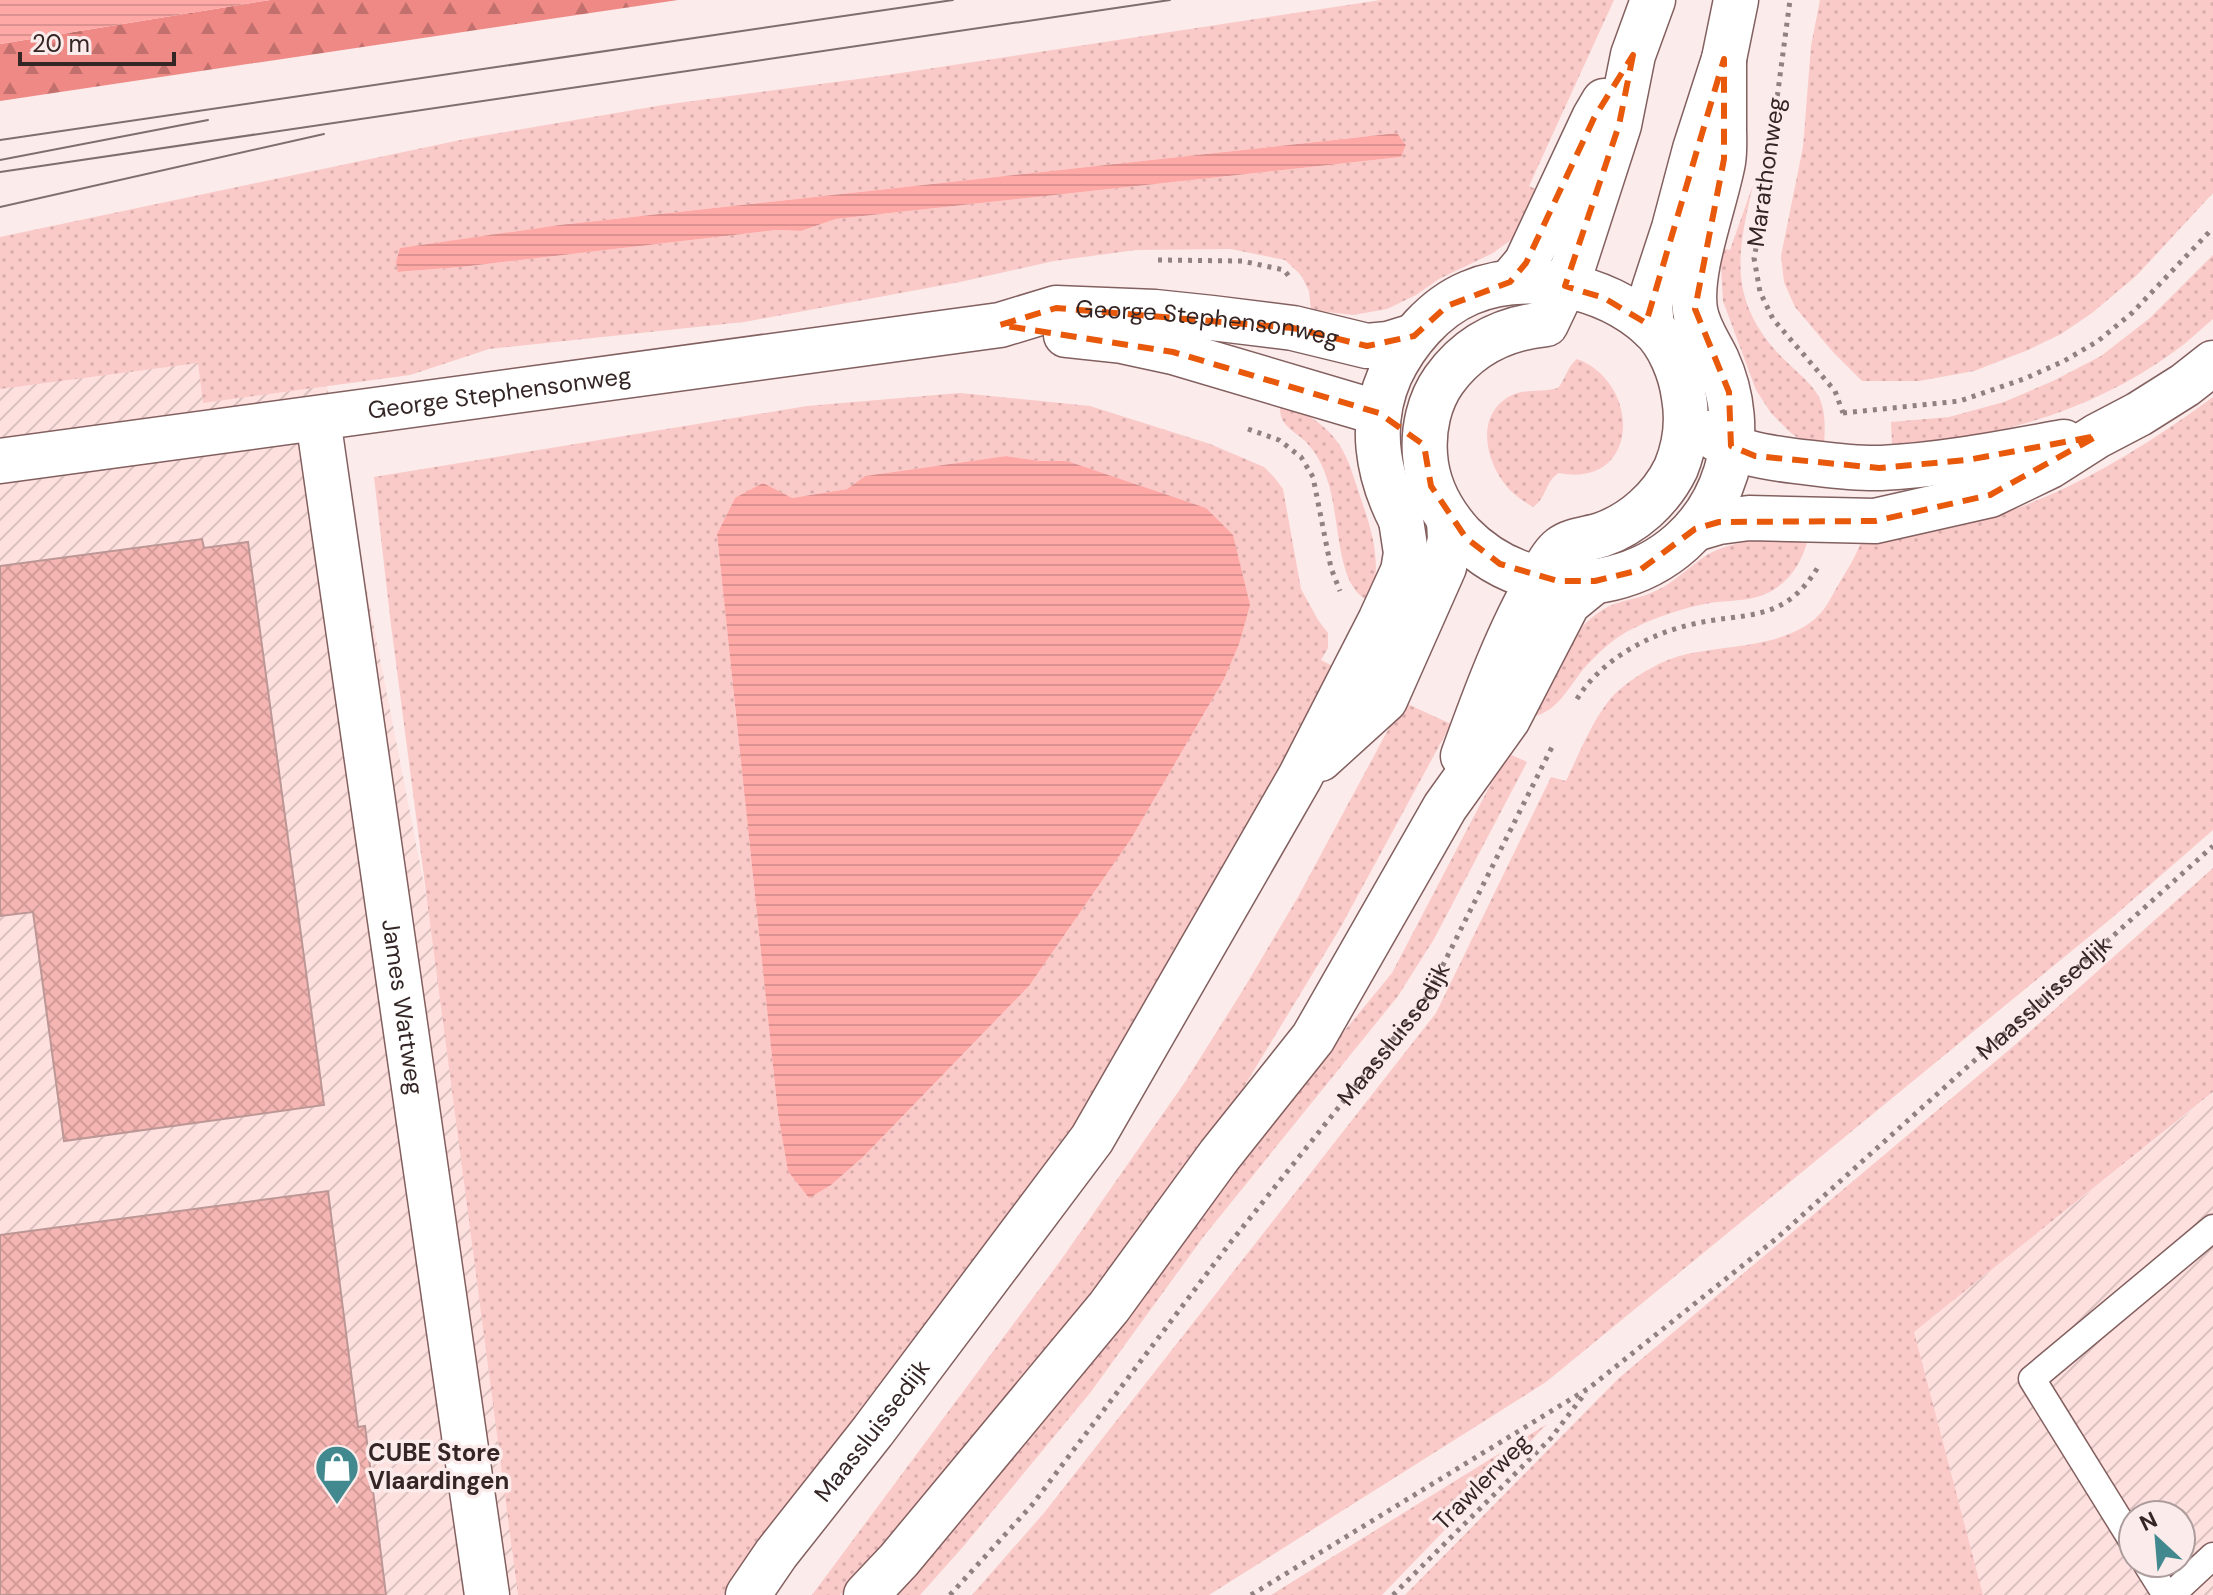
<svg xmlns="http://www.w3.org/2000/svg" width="2213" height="1595" font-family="'DM Sans',sans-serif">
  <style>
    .industrial { fill: url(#industrial-furrows); fill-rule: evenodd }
    .grass { fill: url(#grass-dots); fill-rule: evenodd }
    .forest { fill: url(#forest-firs) }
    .water { fill: url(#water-rules) }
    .building { fill: url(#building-cross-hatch); stroke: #bc9795; stroke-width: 2 }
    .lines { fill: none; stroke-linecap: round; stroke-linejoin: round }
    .service-casing { stroke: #82605f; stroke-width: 29 }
    .minor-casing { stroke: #82605f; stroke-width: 47 }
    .tertiary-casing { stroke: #82605f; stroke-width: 47 }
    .secondary-casing { stroke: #82605f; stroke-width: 47 }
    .path { stroke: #918281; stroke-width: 5; stroke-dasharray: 4 6; stroke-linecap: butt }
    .service { stroke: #fff; stroke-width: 26 }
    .minor { stroke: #fff; stroke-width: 44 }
    .tertiary { stroke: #fff; stroke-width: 44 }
    .secondary { stroke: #fff; stroke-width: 44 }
    .tram { stroke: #7e6f6f; stroke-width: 2 }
    .marked { fill: none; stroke: #e8590c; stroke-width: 6; stroke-dasharray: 16 10; stroke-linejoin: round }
    .labels { text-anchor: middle; stroke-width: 7; stroke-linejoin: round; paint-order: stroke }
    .street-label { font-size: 24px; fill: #352626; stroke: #fbebea }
    .poi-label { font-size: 24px; font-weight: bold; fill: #352626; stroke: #fbebea; text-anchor: start }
  </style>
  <defs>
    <pattern id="industrial-furrows" width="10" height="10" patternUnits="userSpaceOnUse" patternTransform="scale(2)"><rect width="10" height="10" fill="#fee1df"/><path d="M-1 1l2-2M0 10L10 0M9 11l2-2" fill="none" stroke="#dac1bf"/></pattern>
    <pattern id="grass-dots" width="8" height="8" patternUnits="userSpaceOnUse" patternTransform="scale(2)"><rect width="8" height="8" fill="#facac8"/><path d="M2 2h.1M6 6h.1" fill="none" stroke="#d7adac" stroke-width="1.8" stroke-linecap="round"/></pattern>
    <pattern id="forest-firs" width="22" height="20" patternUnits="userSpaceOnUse" patternTransform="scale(2)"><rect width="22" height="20" fill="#ef8986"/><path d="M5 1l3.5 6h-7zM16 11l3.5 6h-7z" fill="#c2706d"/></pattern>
    <pattern id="water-rules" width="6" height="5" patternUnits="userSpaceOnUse" patternTransform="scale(2)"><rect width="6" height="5" fill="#fea9a6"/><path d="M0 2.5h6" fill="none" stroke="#da918f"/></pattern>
    <pattern id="building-cross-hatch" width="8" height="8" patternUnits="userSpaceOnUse" patternTransform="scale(2)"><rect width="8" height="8" fill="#f5b5b2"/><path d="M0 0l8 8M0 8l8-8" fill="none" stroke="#d39c99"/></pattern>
  </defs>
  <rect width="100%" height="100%" fill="#fbebea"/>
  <g class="industrial">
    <path d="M305,272L562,1595H0V313Z"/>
    <path d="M2213,1093V1595H1580L1914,1332ZM2133,1515H2181V1563H2133Z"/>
  </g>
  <g class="grass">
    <path d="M1381,0H1614L1529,186L1543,192L1512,239L1493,253L1439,279L1416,295L1387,309L1353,315L1311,310L1309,291L1301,275L1285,260L1231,249L1136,250L1054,261L960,282L744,322L489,349L410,375L203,403L198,363L0,389V237L470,138L663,105L881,76ZM1397,133L1406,145L1401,157L836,219L801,231L777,230L461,267L399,272L401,248L559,225Z"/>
    <path d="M1820,0H2213V193L2137,275L2092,313L2061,334L2028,350L1974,371L1919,381H1862L1833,352L1795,307L1784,282L1781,256L1803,147L1811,46Z"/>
    <path d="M1753,185C1745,221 1735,258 1744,294C1751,322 1769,346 1790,365C1800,375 1812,384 1819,397C1826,412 1825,429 1824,445L1807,444L1791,433L1771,413L1756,390L1723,301L1720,248L1730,250Z"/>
    <path d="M2213,255V319C2201,329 2189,341 2175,351C2093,411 1994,440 1892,444L1891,422L1949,417L2004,402L2053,381L2101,356L2150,318Z"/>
    <path d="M1577,359C1642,383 1640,489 1559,473C1545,481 1547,498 1533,507C1524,501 1515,496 1508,488C1486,463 1474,416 1510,396C1525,388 1542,393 1558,388C1566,378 1567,367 1577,359Z"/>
    <path d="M960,393L1090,406L1210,444L1264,467L1274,477L1283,489L1301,589L1318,620L1328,633V648L1321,660L1338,669L1064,1156L723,1595H518L391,625L374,477L807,406ZM1006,456L1041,461H1067L1223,681L1131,839L1029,986L865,1155L788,1170L778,1114L717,534L735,498H792L847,489L865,476Z"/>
    <path d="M2213,397V830L2113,917L1546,1382L1209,1595H972L1044,1513L1436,1013L1551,777L1566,781C1578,756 1597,709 1618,691C1634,677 1655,664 1676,657C1720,643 1792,651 1824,609C1830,601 1834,591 1840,582C1848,568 1857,555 1862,539C1894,535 1928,533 1959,526C2054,503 2135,454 2213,397Z"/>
    <path d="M1281,402C1299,410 1315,418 1329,432C1345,448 1350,466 1357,487C1371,529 1381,552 1373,597L1368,601C1363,597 1357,594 1354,588C1337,565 1338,509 1327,479C1323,465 1315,451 1305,441C1292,429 1276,423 1281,402Z"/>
    <path d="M1791,537L1808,538C1802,567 1782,592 1753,598C1739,601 1724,601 1710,603C1683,608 1658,616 1634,628C1615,637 1600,651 1586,666C1571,683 1558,712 1534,716C1548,679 1568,630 1604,609C1619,600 1635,600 1651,593C1672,585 1688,567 1707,555C1733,540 1762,540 1791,537Z"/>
    <path d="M1403,702L1451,724L1339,930L1225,1118L1097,1293L903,1528L840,1595H812L1061,1260L1185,1082L1243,990L1298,897Z"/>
    <path d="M1507,753L1527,762L1434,939L1398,996L1204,1236L1090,1393L962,1548L920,1595H888L1225,1176L1392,973Z"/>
    <path d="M2213,868V1092L1914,1332L1983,1595H1405L1619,1378L2016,1044Z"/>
    <path d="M1547,1424L1382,1595H1271Z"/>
  </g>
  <path class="forest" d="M270,0H678L0,101V44Z"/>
  <g class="water">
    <path d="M0,0H270L0,44Z"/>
    <path d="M1397,133L1406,145L1401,157L836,219L801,231L777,230L461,267L398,272L396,262L400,248L559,225Z"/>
    <path d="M1006,456L1041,461H1067L1206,508L1233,535L1250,605L1239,644L1223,681L1131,839L1029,986L865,1155L831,1185L809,1198L788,1171L778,1114L717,534L735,498L763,483L792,498L847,489L865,476Z"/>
  </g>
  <g class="building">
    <path d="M202,539L204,548L248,542L324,1105L64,1141L33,912L0,916V566Z"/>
    <path d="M328,1191L358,1427L365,1426L386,1595H0V1235Z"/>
  </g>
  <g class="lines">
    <g class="service-casing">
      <g id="service">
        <path d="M2133,1542L2032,1379L2213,1228"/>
        <path d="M2146,1563L2166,1595"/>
        <path d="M2171,1595L2213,1556"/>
      </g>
    </g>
    <g class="minor-casing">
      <g id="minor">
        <path d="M1066,335L1122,341L1173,352L1379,413"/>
        <path id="s3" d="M318,419L487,1595"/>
        <path id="s4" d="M0,461L919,336L1000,325L1056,308L1155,312L1212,318L1293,328L1367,346L1388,344L1414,336"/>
      </g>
    </g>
    <g class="tertiary-casing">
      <g id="tertiary">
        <path d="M1463,756C1484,698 1509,630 1540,578"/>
        <path d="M1320,759L1385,700L1444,567L1450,539L1449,521"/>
        <path id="s5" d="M748,1595L776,1554L873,1431L1092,1139L1300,777L1380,621L1403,571L1406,553L1401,520"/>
        <path d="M866,1595L899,1560L1109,1307L1219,1156L1313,1038L1445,807L1508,719L1568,603L1595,581"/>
      </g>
    </g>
    <g class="secondary-casing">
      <g id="secondary">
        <path d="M1653,0L1633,55L1619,125L1573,267L1546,324C1504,328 1469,345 1444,380C1429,401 1423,429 1425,455C1427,486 1441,512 1462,535C1545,620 1691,586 1726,472C1737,435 1733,395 1717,360C1709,343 1698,329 1695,310C1689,269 1715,205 1723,162C1725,151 1724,138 1724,126C1724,104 1724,82 1724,59"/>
        <path d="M1510,282L1526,263L1594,118L1604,101"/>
        <path d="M1652,328L1650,305L1654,289L1674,228L1695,149L1724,59L1736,0"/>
        <path d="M1708,433C1734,453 1764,457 1795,461C1823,464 1852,469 1881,468C1943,465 2003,453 2064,442"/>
        <path d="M1401,520C1377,474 1369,423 1390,375C1406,341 1434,308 1469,293C1526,269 1605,285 1651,327C1669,343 1681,373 1684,397C1688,420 1685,446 1676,468C1661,499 1633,524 1601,535C1588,539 1571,540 1561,548C1552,555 1546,568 1540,578"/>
        <path d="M1695,529L1719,522L1749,518L1875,521L1990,495L2050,466L2097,436L2139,414L2185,385L2213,363"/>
      </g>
    </g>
    <g class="path">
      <path d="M1776,106L1790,0"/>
      <path d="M1758,238L1754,258L1760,292L1773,319L1835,391L1843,413"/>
      <path d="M1158,260L1242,261L1284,270L1291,279"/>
      <path d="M1843,413L1960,401L2024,379L2064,361L2098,341L2132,313L2213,228"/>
      <path d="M1248,429L1279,440L1301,457L1313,477L1331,568L1340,591"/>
      <path d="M1577,699C1600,661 1647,635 1689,625C1745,611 1783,625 1818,567"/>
      <path id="s1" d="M950,1595L1032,1505L1230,1243L1427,997L1552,747"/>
      <path id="s2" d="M1251,1595L1589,1388L1777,1238L2213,846"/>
      <path d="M1393,1595L1551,1438L1586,1392"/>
    </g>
    <use href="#service" class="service"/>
    <use href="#minor" class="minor"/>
    <use href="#tertiary" class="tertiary"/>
    <use href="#secondary" class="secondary"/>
    <g class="tram">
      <path d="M0,140L953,0"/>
      <path d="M0,160L208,120"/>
      <path d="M0,172L1170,0"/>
      <path d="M0,207L324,134"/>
    </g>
  </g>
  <path class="marked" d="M1633,55L1619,125L1565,286L1604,298L1646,323L1724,59V159L1695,309L1729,392L1731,446L1755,456L1879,468L1967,460L2097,436L1990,495L1875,521L1719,522L1695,529L1640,570L1595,581H1558L1500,564L1466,538L1431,486L1424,445L1379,413L1173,352L1000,325L1056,308L1293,328L1367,346L1414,336L1447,306L1510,282L1526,263L1594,118Z"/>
  <defs>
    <g id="shop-pin" transform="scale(2.3)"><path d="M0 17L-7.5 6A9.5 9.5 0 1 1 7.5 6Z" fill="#42898f" stroke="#fbebea"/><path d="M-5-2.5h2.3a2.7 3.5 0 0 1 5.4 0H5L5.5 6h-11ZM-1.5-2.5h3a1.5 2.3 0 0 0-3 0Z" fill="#fff"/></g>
  </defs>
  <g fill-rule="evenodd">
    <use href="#shop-pin" x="337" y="1467"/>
  </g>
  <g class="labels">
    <g class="street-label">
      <text transform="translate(1766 172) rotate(-82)" y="8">Marathonweg</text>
      <text dy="8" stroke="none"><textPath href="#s4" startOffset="1220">George Stephensonweg</textPath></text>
      <text dy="8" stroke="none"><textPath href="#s4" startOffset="504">George Stephensonweg</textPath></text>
      <text dy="8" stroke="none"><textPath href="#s2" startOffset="996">Maassluissedijk</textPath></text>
      <text dy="8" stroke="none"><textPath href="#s3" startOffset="594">James Wattweg</textPath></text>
      <text dy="8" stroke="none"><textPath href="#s1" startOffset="716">Maassluissedijk</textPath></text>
      <text dy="8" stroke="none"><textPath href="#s5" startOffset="206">Maassluissedijk</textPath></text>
      <text transform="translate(1482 1482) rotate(-45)" y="8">Trawlerweg</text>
    </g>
    <g class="poi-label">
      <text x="368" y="1461">CUBE Store<tspan x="368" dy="28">Vlaardingen</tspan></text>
    </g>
  </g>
  <g transform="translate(2157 1539) rotate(334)"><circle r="38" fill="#fbebea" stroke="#ac9c9c" stroke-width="2"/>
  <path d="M0-6L14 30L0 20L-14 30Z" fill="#42898f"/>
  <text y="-12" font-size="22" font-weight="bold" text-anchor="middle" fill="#352626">N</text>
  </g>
  <path d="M20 52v12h154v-12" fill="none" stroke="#352626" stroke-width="4"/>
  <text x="32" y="52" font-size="24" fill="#352626" stroke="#fbebea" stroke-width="6" paint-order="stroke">20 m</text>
</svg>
